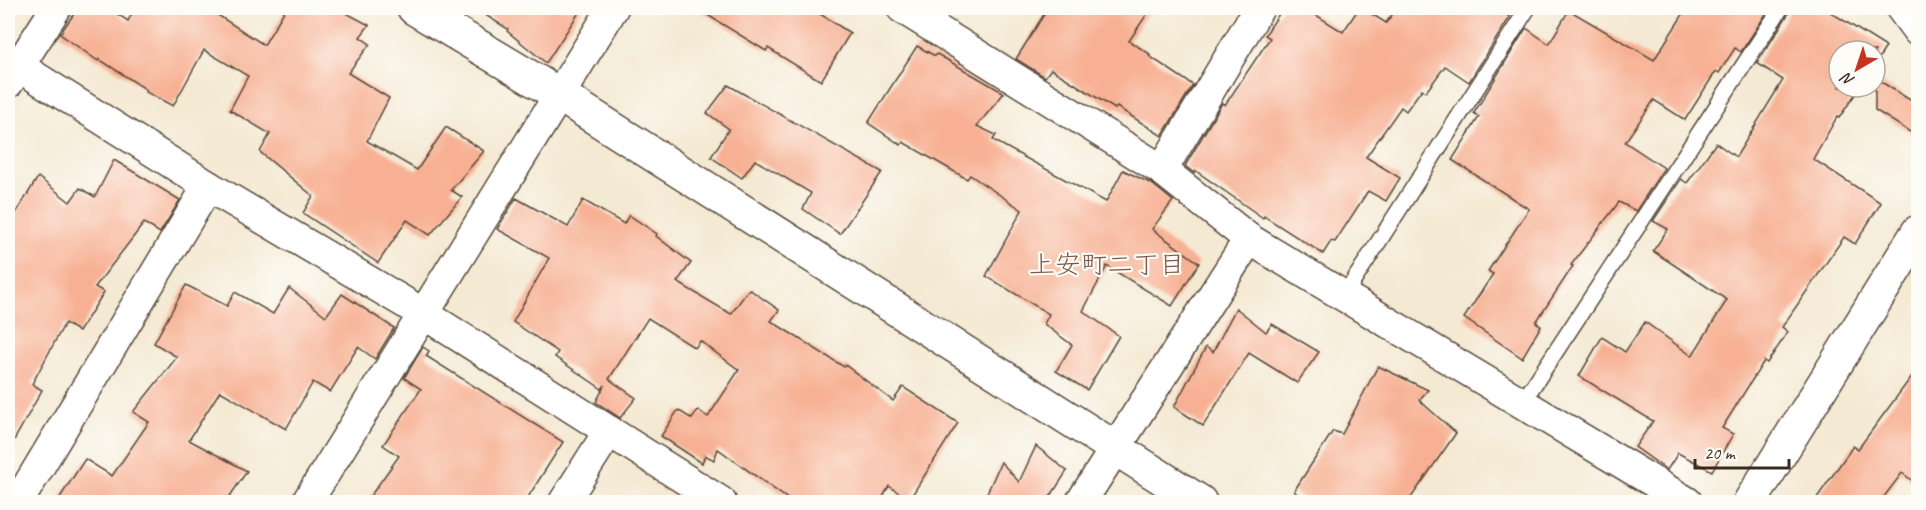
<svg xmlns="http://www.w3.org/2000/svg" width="1926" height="510" font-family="Caveat,'Klee One',sans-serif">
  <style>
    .building { fill: #f7b093 }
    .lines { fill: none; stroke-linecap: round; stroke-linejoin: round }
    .lane-casing { stroke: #574739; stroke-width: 18 }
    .street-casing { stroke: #574739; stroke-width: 33 }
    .secondary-casing { stroke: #574739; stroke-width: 36 }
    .lane { stroke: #fff; stroke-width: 15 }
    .street { stroke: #fff; stroke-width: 30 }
    .secondary { stroke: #fff; stroke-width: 33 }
    .labels { text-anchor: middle; stroke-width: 4.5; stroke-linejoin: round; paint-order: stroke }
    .neighbourhood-label { font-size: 26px; fill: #7d5947; stroke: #fdfcf7 }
  </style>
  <rect width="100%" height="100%" fill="#fdfcf7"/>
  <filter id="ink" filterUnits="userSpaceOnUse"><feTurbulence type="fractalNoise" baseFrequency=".0167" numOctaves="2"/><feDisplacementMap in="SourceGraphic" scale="12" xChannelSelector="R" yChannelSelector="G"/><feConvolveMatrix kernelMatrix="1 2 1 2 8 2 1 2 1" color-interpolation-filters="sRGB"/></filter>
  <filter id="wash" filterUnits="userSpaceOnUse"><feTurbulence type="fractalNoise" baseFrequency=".008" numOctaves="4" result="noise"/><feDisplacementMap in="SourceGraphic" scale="24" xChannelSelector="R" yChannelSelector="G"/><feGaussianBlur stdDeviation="1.35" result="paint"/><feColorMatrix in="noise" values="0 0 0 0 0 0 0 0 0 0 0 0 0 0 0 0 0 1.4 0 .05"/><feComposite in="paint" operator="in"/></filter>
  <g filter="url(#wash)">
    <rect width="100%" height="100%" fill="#f4e9d3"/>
    <g id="blocks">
      <g class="building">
        <path d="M78,8H108L128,21L135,8H207L264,45L286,8H337L369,25L360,37L370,44L348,73L389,98L367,141L417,170L446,127L484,151L451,190L462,197L430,235L407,220L378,263L303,213L313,196L260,152L270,134L230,110L248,76L204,50L173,106L146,92L147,90L99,59L98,61L60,34Z"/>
        <path d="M474,8H582L546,63L507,31L508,29Z"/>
        <path d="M696,8H811L850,33L821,81L768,48L766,51Z"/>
        <path d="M1048,8H1151L1129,41L1150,54L1149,56L1193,85L1162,136L1117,107L1115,109L1051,69L1045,77L1016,59Z"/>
        <path d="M1283,8H1305L1343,32L1359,8H1362L1386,23L1397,8H1496L1510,17L1469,82L1445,66L1426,92L1422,89L1406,111L1401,107L1366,157L1400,178L1386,201L1368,191L1335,242L1331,241L1323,254L1264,216L1263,218L1196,171L1194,173L1185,166L1222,103L1225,105L1270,38L1265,35Z"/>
        <path d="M1687,8H1770L1741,52L1735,48L1719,73L1716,71L1685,120L1654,100L1625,142L1664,168L1636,211L1619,202L1571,265L1573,266L1536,322L1541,326L1522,358L1464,318L1493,274L1488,271L1529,209L1452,160L1479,117L1474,113L1526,28L1549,44L1569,10L1654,60Z"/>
        <path d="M1791,8H1824L1886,47L1875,64V51H1839V87H1860L1839,118L1837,117L1813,159L1881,203L1855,244L1844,237L1782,327L1788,332L1767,363L1764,361L1722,428L1733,434L1712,471L1678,453L1667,470L1635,447L1653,421L1579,376L1602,337L1625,352L1645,322L1692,356L1727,300L1653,251L1668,229L1653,221L1681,179L1687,183L1716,143L1736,157L1783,80L1757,63L1789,13Z"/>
        <path d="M917,46L935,56L937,54L1004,93L977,126L996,135L993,140L1106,202L1123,170L1152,184L1173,201L1152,229L1199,263L1172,306L1107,266L1083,311L1119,336L1087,390L1056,371L1072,345L1044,324L1049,314L986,276L1022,210L970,175L967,179L903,142L901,145L868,123Z"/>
        <path d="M1875,78L1918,105V137L1875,110Z"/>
        <path d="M728,85L882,172L840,234L803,209L811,193L755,160L742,178L711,157L729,129L707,113Z"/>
        <path d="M114,160L180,200L160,233L144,223L95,287L104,292L79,332L65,323L32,384L42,390L8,451V226L38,177L70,202L80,188L95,197Z"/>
        <path d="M516,198L568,227L583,200L624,224L629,215L657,234L656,236L691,263L677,282L731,314L749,289L779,310L771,321L844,367L845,365L893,401L903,387L958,423L909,500L889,486L880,502H792L718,449L714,460L705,455L702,463L661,436L678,410L692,419L698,410L708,417L739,370L700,341L695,348L648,318L609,379L636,398L620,418L596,402L605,385L602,389L555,357L558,352L513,322L549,258L497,229Z"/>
        <path d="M186,285L227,306L235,292L273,314L289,288L326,316L342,294L394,328L375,359L358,347L330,392L313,382L286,429L220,391L189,440L247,471L226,502H57L85,459L112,476L149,422L133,412L177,357L154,343Z"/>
        <path d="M1236,308L1266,332L1272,324L1319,352L1297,383L1249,353L1203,426L1174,407L1206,347L1213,352Z"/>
        <path d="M423,347L429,351L426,356L563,442L525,502H366L399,456L383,445L421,389L404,378Z"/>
        <path d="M1378,366L1428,390L1419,400L1456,433L1408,502H1305L1294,491L1333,431L1342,434Z"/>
        <path d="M1918,368V485L1902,473L1880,502H1814L1853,446L1858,449Z"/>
        <path d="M1036,446L1067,471L1047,502H983L1001,462L1019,482Z"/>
      </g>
    </g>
  </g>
  <g filter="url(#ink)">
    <use href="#blocks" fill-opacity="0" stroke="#574739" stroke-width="1.5"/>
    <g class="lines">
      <g class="lane-casing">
        <g id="lane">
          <path d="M1344,296L1528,8"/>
          <path d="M1522,403L1781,8"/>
        </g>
      </g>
      <g class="street-casing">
        <g id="street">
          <path d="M902,8L1162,170L1249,239L1687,502"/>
          <path d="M1901,8L1918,31"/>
          <path d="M18,66L208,186L424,314L721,502"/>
          <path d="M8,83L56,8"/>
          <path d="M1162,170L1259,8"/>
          <path d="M18,502L208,186"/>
          <path d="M307,502L613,8"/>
          <path d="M564,502L609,431"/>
          <path d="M1081,502L1249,239"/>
        </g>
      </g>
      <g class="secondary-casing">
        <g id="secondary">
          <path d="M414,8L558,94L1200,502"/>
          <path d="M1750,502L1918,232"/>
        </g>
      </g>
      <use href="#lane" class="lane"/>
      <use href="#street" class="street"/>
      <use href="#secondary" class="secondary"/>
    </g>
  </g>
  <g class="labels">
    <g class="neighbourhood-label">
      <text x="1107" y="273">上安町二丁目</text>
    </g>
  </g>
  <rect width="1926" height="510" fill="none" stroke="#fdfcf7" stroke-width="30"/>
  <g transform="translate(1857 69) rotate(219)"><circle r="28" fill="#fdfcf7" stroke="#afa8a0" stroke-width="1.5"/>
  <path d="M0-4.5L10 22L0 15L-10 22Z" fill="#c8321e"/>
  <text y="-9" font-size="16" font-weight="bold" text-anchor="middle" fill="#3b2a1e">N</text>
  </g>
  <path d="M1695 459v9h94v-9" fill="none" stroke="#3b2a1e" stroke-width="3"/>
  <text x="1704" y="459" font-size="18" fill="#3b2a1e" stroke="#fdfcf7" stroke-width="4.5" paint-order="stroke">20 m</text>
</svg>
